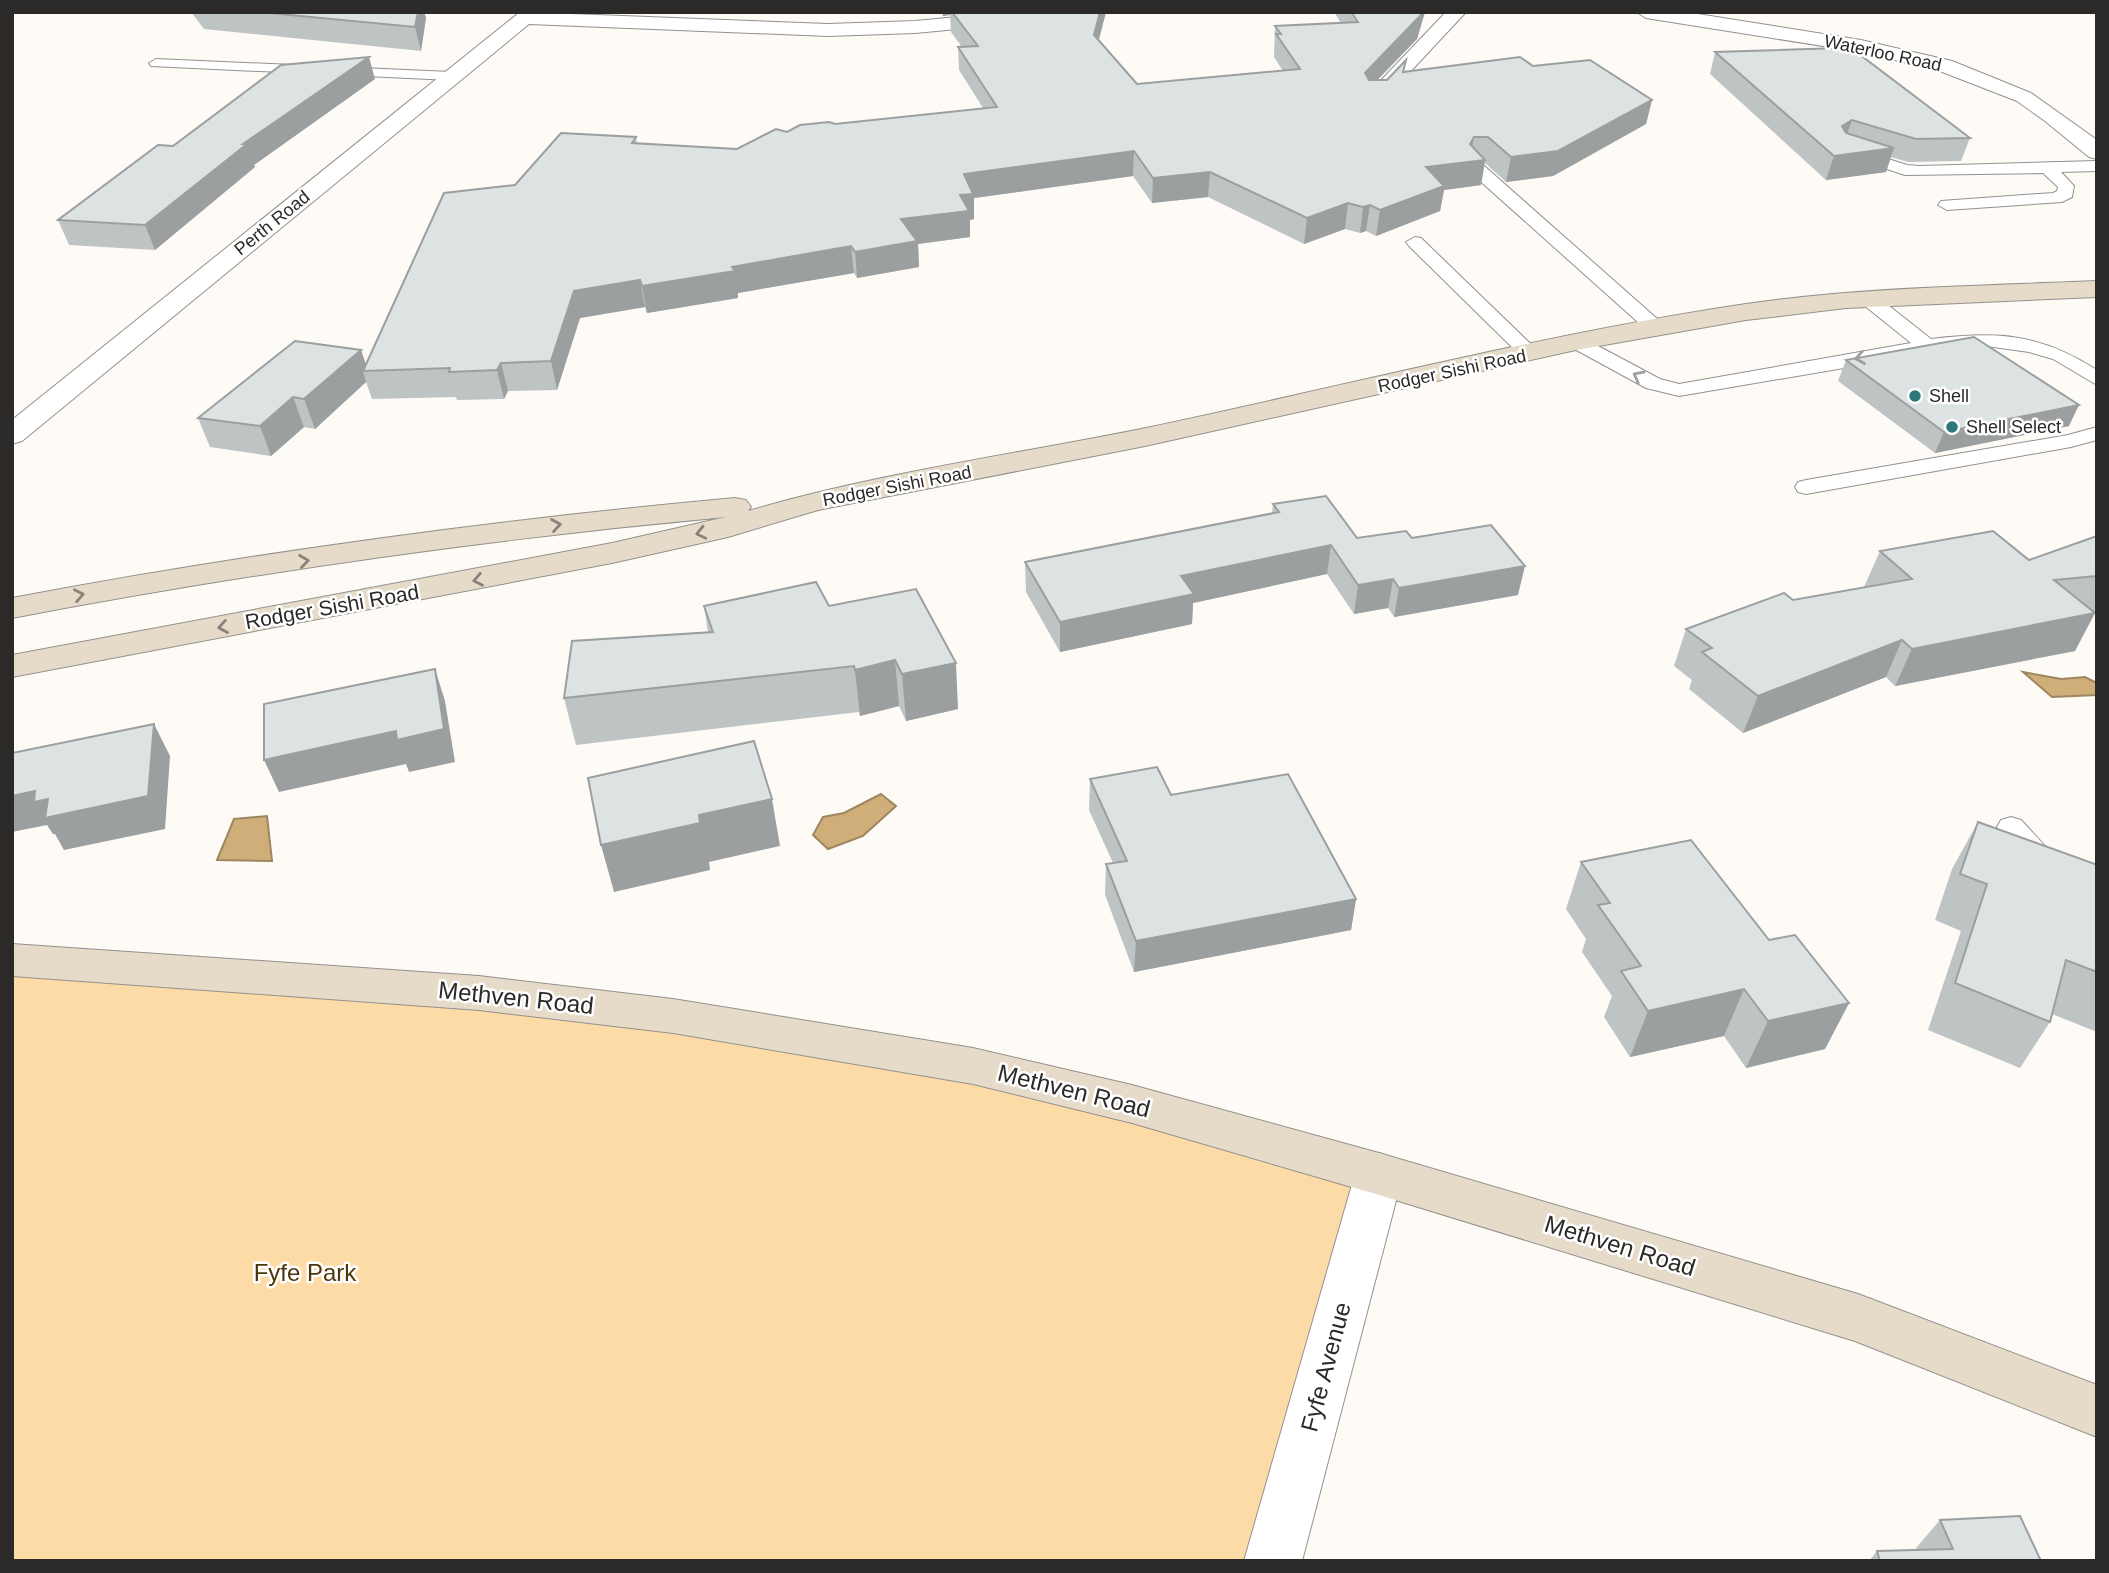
<svg xmlns="http://www.w3.org/2000/svg" width="2109" height="1573" font-family="Arial,sans-serif">
  <style>
    .green { fill: #fcdba7 }
    .water { fill: #cfae7a; stroke: #9e8661; stroke-width: 2 }
    .lines { fill: none; stroke-linecap: round; stroke-linejoin: round }
    .lane-casing { stroke: #93918e; stroke-width: 2 }
    .street-casing { stroke: #93918e; stroke-width: 2 }
    .secondary-casing { stroke: #93918e; stroke-width: 2 }
    .lane { fill: #fff; fill-rule: evenodd }
    .street { fill: #fff; fill-rule: evenodd }
    .secondary { fill: #e6dbc8; fill-rule: evenodd }
    .wall { fill: #bec3c3 }
    .shaded-wall { fill: #9b9f9f }
    .building { fill: #dde3e3; stroke: #9b9f9f; stroke-width: 2 }
    .oneway { stroke: #a09f9e }
    .oneway2 { stroke: #888278 }
    .poi-dot { fill: #2c767c; stroke: #fff; stroke-width: 2.5 }
    .labels { text-anchor: middle; stroke-width: 5; stroke-linejoin: round; paint-order: stroke }
    .far-street-label { font-size: 18px; fill: #2b2a28; stroke: #fff }
    .far-poi-label { font-size: 18px; fill: #2b2a28; stroke: #fff; text-anchor: start }
    .street-label { font-size: 21px; fill: #2b2a28; stroke: #fff }
    .near-street-label { font-size: 24px; fill: #2b2a28; stroke: #fff }
    .near-park-label { font-size: 24px; fill: #4d360b; stroke: #fff }
  </style>
  <rect width="100%" height="100%" fill="#fefbf7"/>
  <path class="green" d="M12,958L616,1012L1005,1075L1387,1180L1293,1561H12Z"/>
  <g class="water">
    <path d="M2023,672L2061,679L2085,677L2097,683V695L2052,697Z"/>
    <path d="M881,794L896,806L863,836L828,849L813,835L823,817L844,813Z"/>
    <path d="M267,816L272,861L217,860L234,819Z"/>
  </g>
  <g class="lines">
    <g class="lane-casing">
      <g id="lane">
        <path d="M156,59L451,72L458,76L451,80L151,66L149,63Z"/>
        <path d="M1854,148L1907,165L1920,166L2097,161V171L2061,172L2074,186L2072,197L2062,202L1947,210L1938,205L1941,201L2053,193L2057,191L2058,187L2043,173L1905,175L1848,156L1846,153Z"/>
        <path d="M1476,163L1482,164L1663,324L1666,328L1663,332H1649L1470,172L1468,168L1470,164Z"/>
        <path d="M1415,237L1421,238L1537,350L1540,354L1537,358H1523L1409,246L1406,242Z"/>
        <path d="M1867,292L1874,294L1931,339C1997,331 2039,333 2097,370V385L2053,359L2029,352L1979,345L1679,396L1646,388L1569,346L1566,342L1569,338H1583L1660,379L1679,384L1911,343L1860,302L1857,298L1860,294Z"/>
        <path d="M2097,427V440L2071,447L1806,494L1798,492L1795,487L1798,482L1806,480L2068,435Z"/>
        <path d="M2011,817L2021,820L2097,902V933L2086,930L2001,834L1997,827L2001,820Z"/>
      </g>
    </g>
    <g class="street-casing">
      <g id="street">
        <path d="M520,12L828,24L915,21L1010,12H1082L1073,18L915,33L828,36L529,24L22,441L12,444V420Z"/>
        <path d="M1446,12H1466L1382,102H1368L1364,98L1368,94Z"/>
        <path d="M1637,12H1685L1861,40L1952,61L2031,93L2097,140V159L2089,157L2045,121L2017,101L1937,70L1861,52L1646,18Z"/>
        <path d="M1379,1153L1396,1159L1403,1174L1302,1561H1244L1355,1174L1362,1159Z"/>
      </g>
    </g>
    <g class="secondary-casing">
      <g id="secondary">
        <path d="M2097,281V297L1846,308L1746,320L1576,350L1145,446L818,510L728,537L612,563L12,677V655L612,543L726,517C487,539 248,573 12,618V598C251,553 493,520 735,498L746,500L751,507L748,511C878,473 1013,455 1146,428C1346,386 1544,334 1746,304C1862,287 1980,286 2097,281Z"/>
        <path d="M12,944L479,976L673,999L973,1048L1132,1085L1379,1153L1858,1294L2097,1385V1437L1855,1341L1379,1195L1132,1123L973,1084L673,1033L479,1010L12,976Z"/>
      </g>
    </g>
    <use href="#lane" class="lane"/>
    <use href="#street" class="street"/>
    <use href="#secondary" class="secondary"/>
  </g>
  <g class="wall">
    <path d="M191,12H424L426,18L421,51L204,29Z"/>
    <path d="M941,12H1106L1099,40L1137,84L1283,71L1274,57L1275,26L1341,23L1334,12H1425L1417,39L1377,80H1387L1405,72L1533,66L1652,100L1646,124L1553,176L1506,182L1485,163L1481,185L1444,190L1440,211L1376,236L1366,231L1360,233L1345,229L1304,244L1208,197L1152,203L1133,176L974,198V219L970,220V237L918,244L919,267L857,278L854,273L738,293V298L647,313L645,307L580,318L557,390L508,391L504,399L457,400L456,397L372,399L366,382L315,429L304,427L271,456L210,447L198,418L361,350L366,365L515,185L636,137L637,143L737,149L787,132L835,124L983,108L959,70L958,47H962L951,32L950,15L943,16Z"/>
    <path d="M1715,52L1865,58L1970,138L1961,161L1908,162L1891,157L1886,172L1826,180L1710,74Z"/>
    <path d="M375,79L254,165L255,167L155,250L69,245L58,220L173,146Z"/>
    <path d="M1846,360L2069,426L1935,453L1838,381Z"/>
    <path d="M1273,504L1357,538H1412L1518,595L1394,617L1388,608L1354,614L1327,574L1193,603L1192,624L1060,652L1026,592L1025,562L1272,513Z"/>
    <path d="M2097,536V612H2094L2075,651L1895,686L1886,677L1743,733L1689,689L1692,680L1674,666L1686,629L1864,587L1880,551L2029,560Z"/>
    <path d="M704,606H829L958,709L906,721L899,706L860,716L859,712L576,745L564,698L708,632Z"/>
    <path d="M1090,779L1171,795L1356,899L1351,930L1134,972L1105,895L1106,864L1113,863L1089,810Z"/>
    <path d="M1978,822L2097,866V1032L2052,1014L2050,1022L2020,1068L1928,1030L1961,931L1935,920L1952,869Z"/>
    <path d="M1581,862L1769,940L1849,1003L1825,1049L1746,1068L1724,1036L1630,1057L1604,1017L1612,996L1582,952L1586,939L1566,909Z"/>
    <path d="M1940,1520L2041,1561H1869L1877,1551L1917,1550L1916,1548Z"/>
  </g>
  <g class="shaded-wall">
    <path d="M418,12H424L426,18L421,51L415,27Z"/>
    <path d="M943,12H950V15L943,16Z"/>
    <path d="M1100,12H1106L1094,57V35Z"/>
    <path d="M1422,12H1425L1417,39L1362,96L1365,73Z"/>
    <path d="M369,57L375,79L254,165L255,167L155,250L145,225L243,144Z"/>
    <path d="M1652,100L1646,124L1553,176L1506,182L1511,157Z"/>
    <path d="M1852,120L1844,143L1842,126Z"/>
    <path d="M1474,137L1469,162L1485,160L1481,185L1444,190L1440,211L1376,236L1380,210L1426,167L1470,144Z"/>
    <path d="M1894,148L1886,172L1826,180L1834,156Z"/>
    <path d="M1134,151L1133,176L974,198V219L970,220V237L918,244L919,267L857,278L855,252L901,219L960,195L964,174Z"/>
    <path d="M1210,172L1208,197L1152,203L1153,178Z"/>
    <path d="M1348,203L1345,229L1304,244L1307,218Z"/>
    <path d="M1370,205L1366,231L1360,233L1363,207Z"/>
    <path d="M851,246L854,273L738,293V298L647,313L642,286L732,267Z"/>
    <path d="M640,280L645,307L580,318L557,390L551,361L574,291Z"/>
    <path d="M361,350L368,371H363L366,382L315,429L304,399Z"/>
    <path d="M501,363L508,391L504,399L497,370Z"/>
    <path d="M293,397L304,427L271,456L260,426Z"/>
    <path d="M2079,405L2069,426L1935,453L1944,432Z"/>
    <path d="M1331,545L1327,574L1193,603L1192,624L1060,652V622L1181,576Z"/>
    <path d="M1525,566L1518,595L1394,617L1399,588Z"/>
    <path d="M1393,579L1388,608L1354,614L1358,585Z"/>
    <path d="M2095,613L2075,651L1895,686L1912,649Z"/>
    <path d="M1902,640L1886,677L1743,733L1758,696Z"/>
    <path d="M895,660L899,706L860,716L855,670Z"/>
    <path d="M956,663L958,709L906,721L902,674Z"/>
    <path d="M435,669L445,701L455,762L409,772L406,764L279,792L264,760Z"/>
    <path d="M154,724L170,756L165,829L64,850L55,834H53L47,825L12,832V796L35,791L48,799Z"/>
    <path d="M772,799L780,846L709,862L710,870L614,892L601,845L699,815Z"/>
    <path d="M1356,899L1351,930L1134,972L1136,941Z"/>
    <path d="M1744,989L1724,1036L1630,1057L1648,1011Z"/>
    <path d="M1849,1003L1825,1049L1746,1068L1768,1021Z"/>
  </g>
  <g class="building">
    <path d="M259,12H418L415,27Z"/>
    <path d="M952,12H1100L1094,35L1137,84L1300,69L1276,34H1281L1275,26L1358,22L1351,12H1422L1420,16L1365,73L1369,80H1387L1406,60L1403,72L1520,57L1533,66L1590,60L1652,100L1558,151L1511,157L1488,137H1474L1470,144L1485,160L1426,167L1444,186L1380,210L1370,205L1363,207L1348,203L1307,218L1210,172L1153,178L1134,151L964,174L973,194L960,195L969,211L901,219L917,241L855,252L851,246L732,267L735,271L642,286L640,280L574,291L551,361L501,363L497,370L449,372L450,368L363,371L444,193L515,185L561,133L636,137L632,143L737,149L776,129L787,132L800,125L829,122L835,124L997,107L958,47L978,46Z"/>
    <path d="M1869,47L1863,57L1970,138L1916,139L1852,120L1842,126L1846,133L1894,148L1834,156L1715,52Z"/>
    <path d="M369,57L243,144H247L145,225L58,220L158,145L173,146L281,65Z"/>
    <path d="M1974,337L2079,405L1944,432L1846,360Z"/>
    <path d="M295,341L361,350L304,399L293,397L260,426L198,418Z"/>
    <path d="M1326,496L1357,538L1406,531L1412,538L1491,525L1525,566L1399,588L1393,579L1358,585L1331,545L1181,576L1194,594L1060,622L1025,562L1279,512L1273,504Z"/>
    <path d="M1993,531L2029,560L2097,536V576L2054,580L2095,613L1912,649L1902,640L1758,696L1702,652L1712,648L1686,629L1784,593L1793,600L1912,579L1880,551Z"/>
    <path d="M816,582L829,606L916,589L956,663L902,674L895,660L855,670L854,666L564,698L572,641L713,632L704,606Z"/>
    <path d="M435,669L444,729L397,740L396,731L264,760V704Z"/>
    <path d="M154,724L148,796L45,818L48,799L34,802L35,791L12,796V753Z"/>
    <path d="M754,741L772,799L699,815L700,823L601,845L588,778Z"/>
    <path d="M1157,767L1171,795L1288,774L1356,899L1136,941L1106,864L1127,861L1090,779Z"/>
    <path d="M1978,822L2095,864L2097,866V972L2066,960L2050,1022L1955,983L1987,884L1960,874Z"/>
    <path d="M1691,840L1769,940L1795,935L1849,1003L1768,1021L1744,989L1648,1011L1621,971L1641,966L1598,905L1610,903L1581,862Z"/>
    <path d="M2020,1516L2041,1561H1880L1877,1551L1953,1549L1940,1520Z"/>
  </g>
  <defs><path id="oneway-chevron" d="M-2-3.5L2.5 0L-2 3.5" fill="none" stroke-width="1.6" stroke-linecap="round" stroke-linejoin="round" transform="scale(1.75)"/></defs>
  <g class="oneway">
    <use href="#oneway-chevron" transform="translate(1860 358) rotate(170)"/>
    <use href="#oneway-chevron" transform="translate(1638 376) rotate(-152)"/>
  </g>
  <g class="oneway2">
    <use href="#oneway-chevron" transform="translate(556 525) rotate(-9)"/>
    <use href="#oneway-chevron" transform="translate(701 533) rotate(167)"/>
    <use href="#oneway-chevron" transform="translate(304 561) rotate(-8)"/>
    <use href="#oneway-chevron" transform="translate(478 580) rotate(169)"/>
    <use href="#oneway-chevron" transform="translate(79 595) rotate(-11)"/>
    <use href="#oneway-chevron" transform="translate(223 627) rotate(170)"/>
  </g>
  <g class="poi-dot">
    <circle cx="1915" cy="396" r="7"/>
    <circle cx="1952" cy="427" r="7"/>
  </g>
  <g class="labels">
    <g class="far-street-label">
      <text transform="translate(1883 53) rotate(12)" y="6">Waterloo Road</text>
      <text transform="translate(272 223) rotate(-39)" y="6">Perth Road</text>
      <text transform="translate(1452 371) rotate(-12)" y="6">Rodger Sishi Road</text>
      <text transform="translate(897 486) rotate(-11)" y="6">Rodger Sishi Road</text>
    </g>
    <g class="far-poi-label">
      <text x="1929" y="402">Shell</text>
      <text x="1966" y="433">Shell Select</text>
    </g>
    <g class="street-label">
      <text transform="translate(332 607) rotate(-10)" y="7">Rodger Sishi Road</text>
    </g>
    <g class="near-street-label">
      <text transform="translate(516 998) rotate(6)" y="8">Methven Road</text>
      <text transform="translate(1074 1091) rotate(14)" y="8">Methven Road</text>
      <text transform="translate(1620 1246) rotate(17)" y="8">Methven Road</text>
      <text transform="translate(1326 1367) rotate(-75)" y="8">Fyfe Avenue</text>
    </g>
    <g class="near-park-label">
      <text x="305" y="1281">Fyfe Park</text>
    </g>
  </g>
  <rect width="2109" height="1573" fill="none" stroke="#2b2a28" stroke-width="28"/>
</svg>
